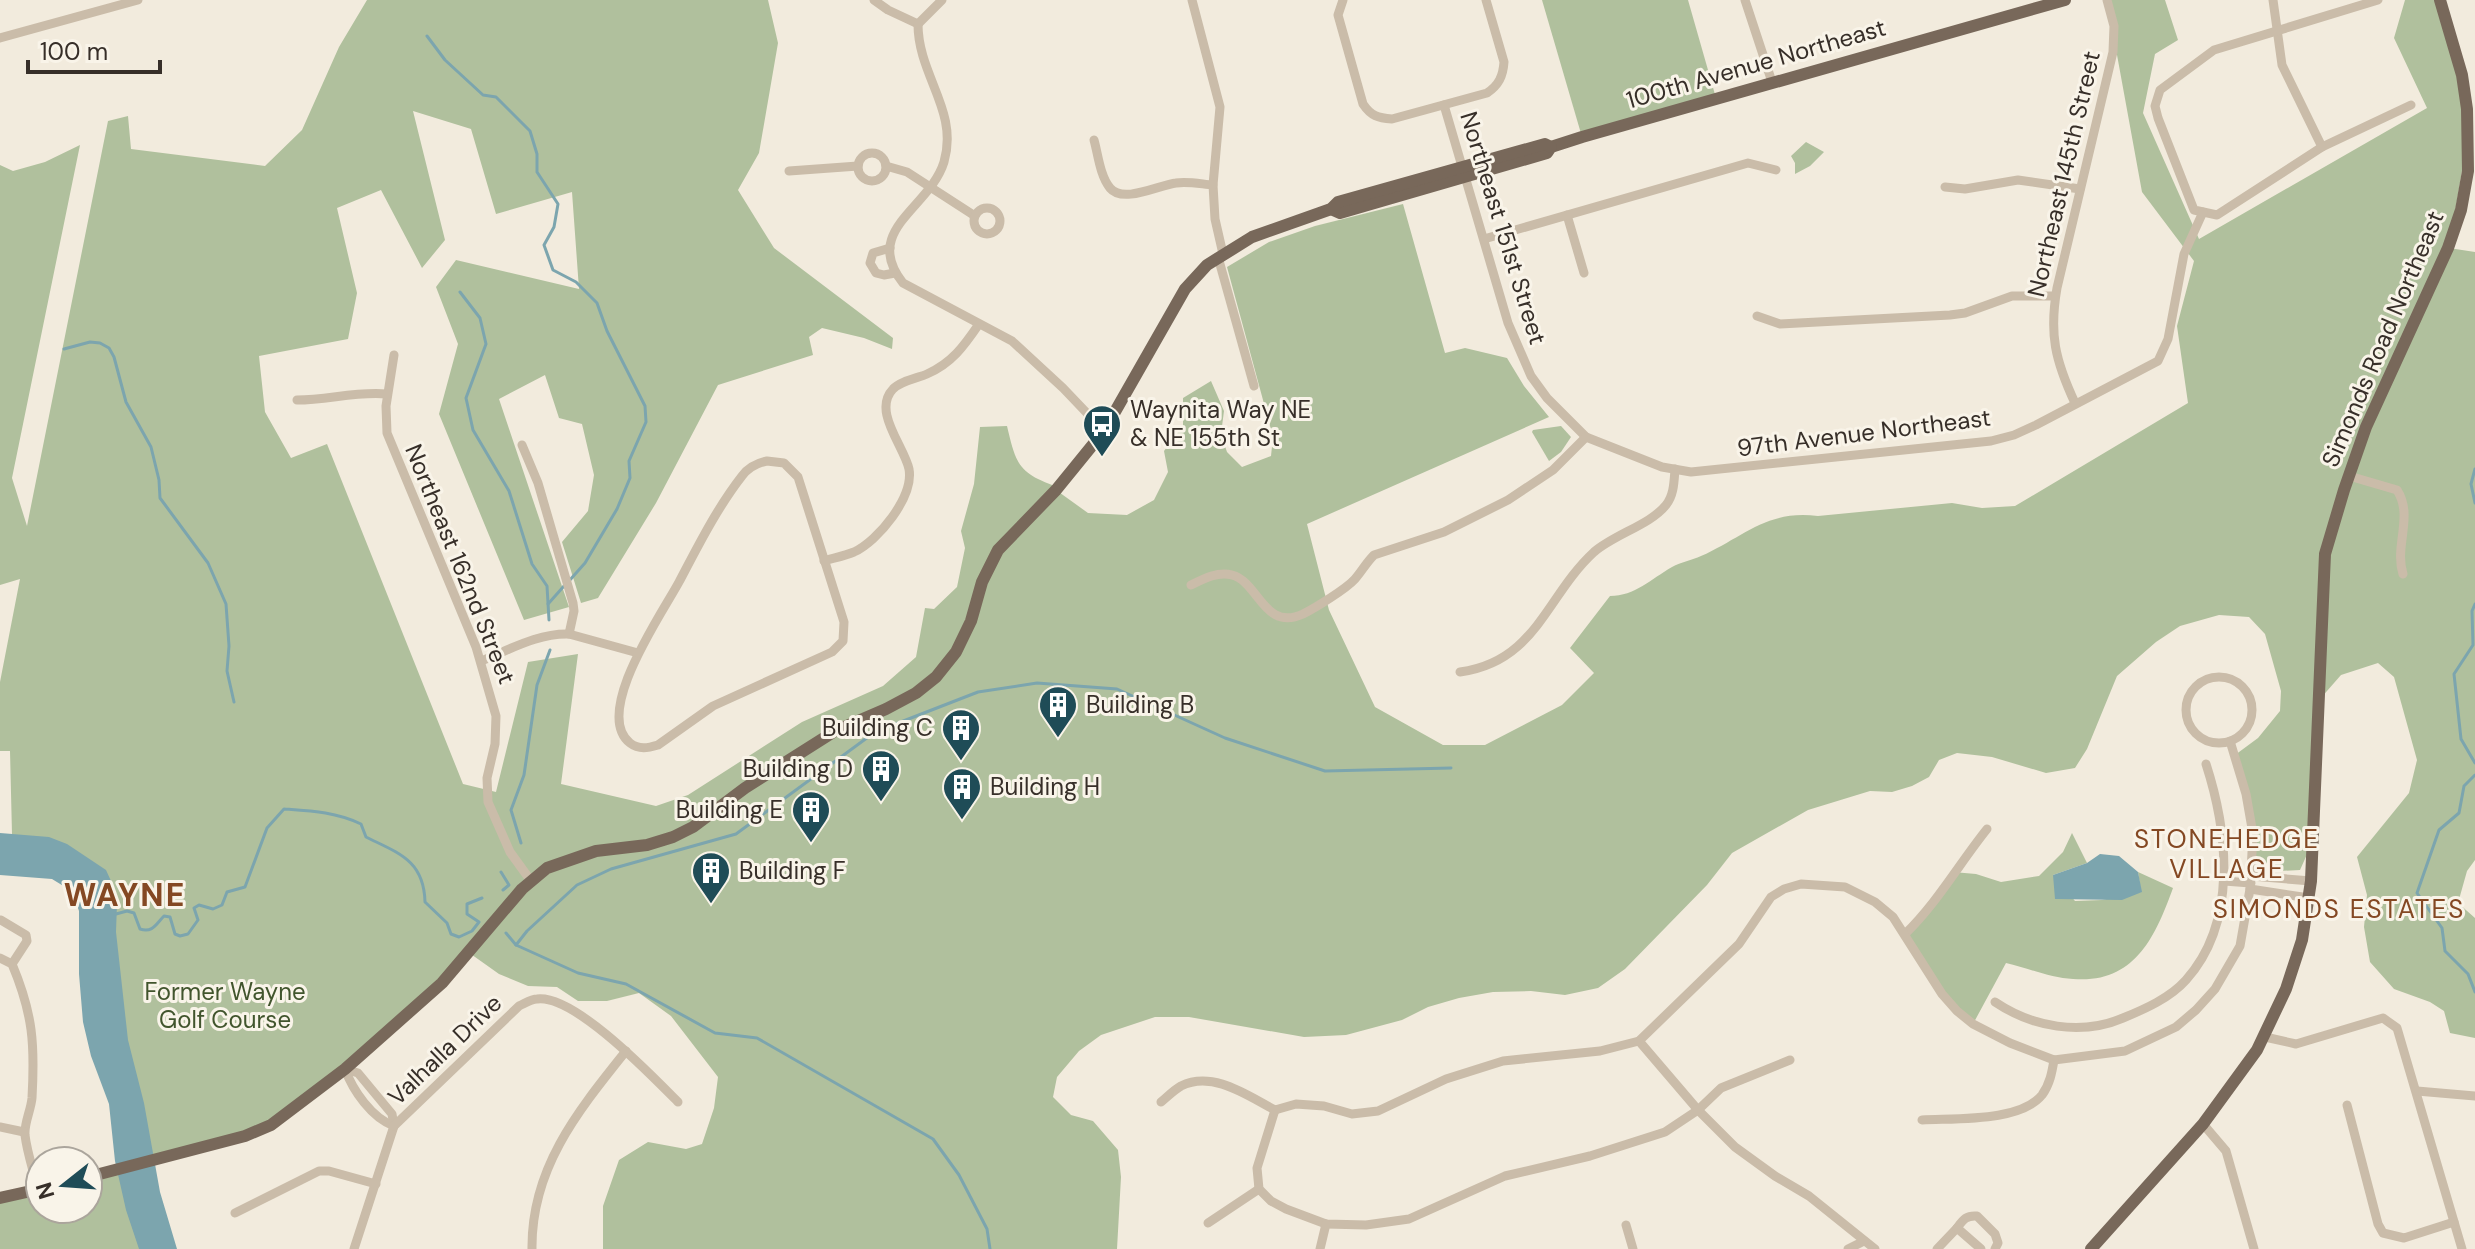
<svg xmlns="http://www.w3.org/2000/svg" width="2475" height="1249" font-family="'DM Sans',sans-serif">
  <style>
    .green { fill: #b0c09d }
    .water { fill: #7ca5ae }
    .lines { fill: none; stroke-linecap: round; stroke-linejoin: round }
    .stream { stroke: #7ca5ae; stroke-width: 3 }
    .minor { stroke: #cabca9; stroke-width: 9 }
    .major { stroke: #78685a; stroke-width: 12 }
    .labels { text-anchor: middle; stroke-width: 6; stroke-linejoin: round; paint-order: stroke }
    .street-label { font-size: 24px; fill: #372f29; stroke: #f9f4e9 }
    .poi-label { font-size: 24px; fill: #372f29; stroke: #f9f4e9; text-anchor: start }
    .park-label { font-size: 24px; fill: #41552d; stroke: #f9f4e9 }
    .neighbourhood-label { font-size: 26px; letter-spacing: 2px; fill: #844823; stroke: #f9f4e9 }
    .district-label { font-size: 32px; font-weight: bold; letter-spacing: 2px; fill: #844823; stroke: #f9f4e9 }
  </style>
  <rect width="100%" height="100%" fill="#f2ebdd"/>
  <g class="green">
    <path d="M367,0H768L778,43L759,153L738,190L774,248L893,338L892,349L864,338L822,328L809,337L813,355L718,385L656,503L598,598L581,603L562,542L588,511L594,475L582,424L559,418L545,375L499,399L569,607L524,620L439,414L458,344L436,287L456,260L579,289L572,192L496,214L471,129L413,111L445,240L422,268L381,190L337,208L357,293L348,339L259,356L265,412L291,458L327,444L463,784L496,792L528,662L578,654L561,784L656,806L688,795L802,722L883,686L916,657L925,608L934,609L957,587L965,548L961,531L974,484L980,427L1007,426C1016,464 1018,473 1058,487L1056,490L1088,513L1127,515L1154,500L1168,472L1164,451L1183,425V398L1211,381L1224,411L1221,434L1227,452L1242,467L1271,456L1273,437L1227,267L1269,242L1315,226L1403,204L1445,353L1465,348L1507,358L1524,386L1549,417L1307,524L1329,610L1375,707L1443,745H1485L1562,705L1594,673L1570,648L1610,596C1635,596 1651,579 1672,567C1681,562 1692,560 1701,556C1742,538 1767,509 1818,516L1952,503L1982,508L2015,506L2188,403L2177,326L2194,261L2142,192L2107,0H2165L2178,40L2155,54L2143,113L2199,239L2427,108L2394,38L2405,0H2436L2462,75L2468,135L2449,248L2475,252V860L2467,871L2458,903L2475,918V1038L2450,1033L2444,1011L2430,1002L2394,989L2370,962L2364,927L2367,895L2357,857L2409,793L2417,760L2394,677L2378,663L2341,675L2320,699L2313,841L2300,870L2278,871L2257,867L2253,834L2235,755L2258,738L2280,711L2281,691L2265,634L2249,617L2219,615L2180,626L2156,642L2117,676L2087,749L2075,768L2046,773L1992,757L1957,753L1939,760L1929,777L1912,786L1892,792L1870,791L1808,810L1732,853L1707,885L1625,969L1598,988L1565,995L1531,991L1493,992L1459,998L1428,1007L1402,1020L1346,1035L1304,1037L1189,1017H1155L1101,1035L1079,1051L1057,1077L1053,1097L1071,1115L1093,1121L1118,1150L1121,1177L1117,1249H603V1206L619,1160L648,1142L686,1149L702,1144L714,1108L718,1077L671,1016L639,993L607,1001H578L557,987L528,986L499,974L468,952L442,982L271,1125L136,1162L92,924L69,867L12,834L10,751H0V682L20,579L0,585V165L13,171L45,162L80,145L12,478L27,526L108,121L128,116L131,149L265,166L302,130L339,47Z"/>
    <path d="M1542,0H1688L1716,98L1582,137Z"/>
    <path d="M1806,142L1824,152L1810,166L1795,174V163L1791,156Z"/>
    <path d="M1561,426L1571,437L1561,452L1549,461L1532,432L1533,430Z"/>
    <path d="M2072,833L2087,863L2053,875L2075,901L2102,900L2141,892L2138,872L2173,888C2155,938 2134,984 2073,979C2051,978 2028,968 2006,963L1973,1024L1957,1011L1905,934L1953,872L1976,874L2001,882L2039,876L2063,852Z"/>
    <path d="M135,1163L164,1249H0V1203L40,1191V1209H88V1177Z"/>
  </g>
  <g class="water">
    <path d="M0,833L49,837L67,844L106,870L111,881L117,904L116,932L128,1040L144,1103L160,1192L177,1249H139L126,1210L115,1161L109,1104L91,1056L83,1022L79,974V911L75,899L70,890L52,879L0,875Z"/>
    <path d="M2100,854L2119,856L2138,872L2142,892L2122,900L2055,899L2053,875L2087,863Z"/>
  </g>
  <g class="lines">
    <g class="stream">
      <path d="M427,36L445,60L483,95L496,97L530,131L537,154V172L558,204L554,227L544,245L553,270L576,282L597,303L607,331L645,406L646,422L629,461L630,478L617,509L585,563L569,581"/>
      <path d="M460,292L480,318L486,344L466,398L473,430L509,491L532,564L547,586L549,620"/>
      <path d="M64,349L90,342L100,343L109,348L114,357L126,402L151,447L159,480L160,498L208,563L226,604L229,646L227,671L234,702"/>
      <path d="M2475,469L2471,484L2475,503"/>
      <path d="M548,604L564,586"/>
      <path d="M2475,604L2472,611L2473,645L2454,674L2461,739L2475,763"/>
      <path d="M2475,775L2464,786L2459,813L2439,830L2417,893L2442,928L2445,951L2468,974L2475,992"/>
      <path d="M521,843L511,810L524,775L537,685L550,650"/>
      <path d="M501,872L509,885L503,890"/>
      <path d="M116,914L127,911L134,913L140,929C153,933 156,924 164,916L170,917L175,934L180,936L188,934L198,920L194,908L199,905L213,909L222,905L227,892L245,887L267,828L284,809C312,811 335,812 361,824L366,837C398,853 424,860 425,902L447,923L451,934L459,937L472,931L479,922L467,914V904L482,898"/>
      <path d="M506,933L516,945L578,973L626,984L715,1033L757,1038L933,1139L959,1175L987,1229L990,1249"/>
      <path d="M516,945L527,931L577,885L611,869L736,834L875,732L978,692L1037,683L1117,689L1225,738L1325,771L1451,768"/>
    </g>
    <g class="minor">
      <path d="M874,0L888,10L918,24"/>
      <path d="M1192,0L1220,107L1213,185L1215,219L1223,254"/>
      <path d="M1343,0L1338,15L1363,104C1371,116 1378,118 1392,119L1487,93C1499,85 1503,76 1504,62L1486,0"/>
      <path d="M1745,0L1772,82"/>
      <path d="M2273,0L2282,65L2322,147"/>
      <path d="M2378,0L2214,50L2160,90L2155,106L2158,118L2194,210L2217,215L2322,147L2411,105"/>
      <path d="M918,24C918,76 959,110 944,162C930,208 861,230 903,283L1012,341L1063,388L1104,431"/>
      <path d="M918,24L942,0"/>
      <path d="M0,38L138,0"/>
      <path d="M1444,105L1508,323L1531,376L1547,398L1586,437L1662,467L1691,472L1991,441L2014,435L2036,425L2158,361L2168,339L2184,254L2203,212"/>
      <path d="M1094,140C1098,154 1100,176 1110,188C1123,204 1159,185 1176,183C1187,181 1201,184 1213,185"/>
      <circle cx="872" cy="167" r="14"/>
      <path d="M886,166L907,172L975,216"/>
      <path d="M789,171L858,166"/>
      <path d="M1945,187L1965,189L2018,180L2080,189"/>
      <circle cx="987" cy="221" r="13"/>
      <path d="M1567,215L1584,273"/>
      <path d="M1484,239L1748,163L1776,170"/>
      <path d="M890,248L873,253L870,263L876,273L884,275L895,273"/>
      <path d="M1218,257L1254,386"/>
      <path d="M1757,316L1780,324L1950,315L1965,313L2012,296H2055"/>
      <path d="M394,355L386,406L387,433L476,647L496,716L495,744L487,778L488,802L510,852L531,881"/>
      <path d="M297,400C328,400 356,391 387,394"/>
      <path d="M2075,403C2055,360 2049,334 2057,288L2113,52L2114,26L2107,0"/>
      <path d="M522,445L538,483L573,603L574,611L569,634"/>
      <path d="M767,461L784,463L798,477L844,622L843,641L832,652L713,706L658,745C648,748 639,750 630,743C592,713 663,612 679,582C698,546 717,508 742,476C748,468 757,463 767,461Z"/>
      <path d="M2349,476L2397,490C2414,516 2394,546 2403,574"/>
      <path d="M824,561C834,558 844,556 854,552C878,541 914,497 909,469C904,446 872,411 893,389C900,381 918,378 927,374C952,363 964,346 979,324"/>
      <path d="M1191,585C1203,579 1218,571 1232,575C1259,582 1264,632 1303,614C1315,608 1346,589 1355,579C1362,571 1366,563 1374,555L1444,532L1508,500L1553,470L1586,437"/>
      <path d="M481,661C509,650 538,633 569,634L638,653"/>
      <path d="M1460,672C1536,662 1546,596 1594,552C1615,534 1650,525 1666,505C1674,495 1674,482 1675,469"/>
      <circle cx="2219" cy="710" r="33"/>
      <path d="M2251,876L2311,881"/>
      <path d="M2224,881L2251,883"/>
      <path d="M2250,889L2309,898"/>
      <path d="M1,920L26,935L27,941L12,964"/>
      <path d="M1905,934C1937,903 1959,864 1987,829"/>
      <path d="M0,958L12,964C33,1014 35,1044 32,1098C31,1110 24,1123 25,1135C27,1153 34,1172 38,1190"/>
      <path d="M1995,1002C2032,1027 2081,1036 2123,1018C2145,1009 2170,998 2186,980C2238,922 2228,832 2206,764"/>
      <path d="M2265,1037L2296,1044L2383,1018L2397,1028L2462,1249"/>
      <path d="M1639,1041L1698,1110L1735,1147L1775,1176L1809,1196L1875,1249"/>
      <path d="M345,1069L358,1073L392,1114L394,1126L354,1249"/>
      <path d="M345,1069C353,1091 372,1118 394,1126"/>
      <path d="M2417,1091L2475,1096"/>
      <path d="M1161,1102C1167,1097 1174,1090 1181,1086C1213,1070 1248,1096 1275,1110"/>
      <path d="M2347,1105L2378,1224L2383,1233L2404,1238L2454,1222"/>
      <path d="M1275,1110L1296,1104L1324,1106L1352,1114L1378,1111L1446,1079L1503,1061L1600,1051L1639,1041L1739,944L1771,897L1784,889L1801,884L1845,887L1875,902L1893,917L1942,994L1957,1011L1973,1024L2010,1043L2054,1060L2125,1051L2176,1027L2196,1010L2215,989L2240,946L2250,889L2253,834L2246,794L2230,741"/>
      <path d="M1275,1110L1257,1168L1259,1189L1271,1201L1286,1209L1326,1224L1366,1225L1409,1219L1505,1176L1590,1156L1665,1132L1698,1110L1721,1088L1790,1060"/>
      <path d="M1922,1120C1956,1118 2020,1122 2042,1095C2050,1084 2052,1072 2054,1060"/>
      <path d="M2203,1124L2226,1151L2254,1249"/>
      <path d="M394,1126L519,1006C524,1004 531,999 537,999C574,994 652,1076 678,1102"/>
      <path d="M0,1127L24,1132"/>
      <path d="M235,1213L319,1171H329L376,1184"/>
      <path d="M1208,1223L1259,1189"/>
      <path d="M1626,1225L1633,1249"/>
      <path d="M532,1249C531,1168 578,1111 626,1051"/>
      <path d="M1320,1249L1326,1224"/>
      <path d="M1848,1249L1864,1241"/>
      <path d="M1937,1249L1957,1228"/>
      <path d="M1981,1249L1957,1228C1963,1220 1966,1215 1977,1216L1995,1234L1998,1243L1995,1249"/>
    </g>
    <g class="major">
      <path d="M1331,209L1340,213L1547,153L1551,147L1582,137L2065,0"/>
      <path d="M88,1177L245,1136L271,1125L345,1069L442,983L522,889L547,868L596,851L647,845L673,837L693,827L745,788L835,731L886,709L916,693L936,677L956,652L971,621L982,582L998,550L1056,490L1104,431L1185,289L1207,265L1252,237L1331,209L1338,202L1545,144L1551,147"/>
      <path d="M0,1198L40,1189"/>
      <path d="M2091,1249L2203,1124L2257,1050L2286,989L2302,940L2311,881L2325,554L2344,490L2366,427L2448,248L2461,210L2468,171L2467,109L2462,75L2440,0"/>
    </g>
  </g>
  <defs>
    <g id="bus-pin" transform="scale(2)"><path d="M0 17L-7.5 6A9.5 9.5 0 1 1 7.5 6Z" fill="#1f4c57" stroke="#f9f4e9"/><path d="M-5-6H5V4H4V6H2V4H-2V6H-4V4H-5ZM-3.5-4V0h7V-4ZM-3.5 1.2v1.5H-2V1.2ZM2 1.2v1.5H3.5V1.2Z" fill="#fff"/></g>
    <g id="building-pin" transform="scale(2)"><path d="M0 17L-7.5 6A9.5 9.5 0 1 1 7.5 6Z" fill="#1f4c57" stroke="#f9f4e9"/><path d="M-4-6H4V6H1V3H-1V6H-4ZM-2.5-4.3h1.7v1.8h-1.7ZM.8-4.3h1.7v1.8H.8ZM-2.5-1h1.7V.8h-1.7ZM.8-1h1.7V.8H.8Z" fill="#fff"/></g>
  </defs>
  <g fill-rule="evenodd">
    <use href="#bus-pin" x="1102" y="424"/>
    <use href="#building-pin" x="1058" y="705"/>
    <use href="#building-pin" x="961" y="728"/>
    <use href="#building-pin" x="881" y="769"/>
    <use href="#building-pin" x="962" y="787"/>
    <use href="#building-pin" x="811" y="810"/>
    <use href="#building-pin" x="711" y="871"/>
  </g>
  <g class="labels">
    <g class="street-label">
      <text transform="translate(1756 64) rotate(-16)" y="8">100th Avenue Northeast</text>
      <text transform="translate(2064 174) rotate(-77)" y="8">Northeast 145th Street</text>
      <text transform="translate(1503 228) rotate(73)" y="8">Northeast 151st Street</text>
      <text transform="translate(2383 339) rotate(-67)" y="8">Simonds Road Northeast</text>
      <text transform="translate(1864 433) rotate(-7)" y="8">97th Avenue Northeast</text>
      <text transform="translate(460 564) rotate(68)" y="8">Northeast 162nd Street</text>
      <text transform="translate(445 1050) rotate(-44)" y="8">Valhalla Drive</text>
    </g>
    <g class="poi-label">
      <text x="1130" y="418">Waynita Way NE<tspan x="1130" dy="28">&amp; NE 155th St</tspan></text>
      <text x="1086" y="713">Building B</text>
      <text x="933" y="736" text-anchor="end">Building C</text>
      <text x="853" y="777" text-anchor="end">Building D</text>
      <text x="990" y="795">Building H</text>
      <text x="783" y="818" text-anchor="end">Building E</text>
      <text x="739" y="879">Building F</text>
    </g>
    <g class="park-label">
      <text x="225" y="1000">Former Wayne<tspan x="225" dy="28">Golf Course</tspan></text>
    </g>
    <g class="neighbourhood-label">
      <text x="2227" y="848">STONEHEDGE<tspan x="2227" dy="30">VILLAGE</tspan></text>
      <text x="2339" y="918">SIMONDS ESTATES</text>
    </g>
    <g class="district-label">
      <text x="125" y="906">WAYNE</text>
    </g>
  </g>
  <g transform="translate(64 1185) rotate(253)"><circle r="38" fill="#f9f4e9" stroke="#aba59c" stroke-width="2"/>
  <path d="M0-6L14 30L0 20L-14 30Z" fill="#1f4c57"/>
  <text y="-12" font-size="22" font-weight="bold" text-anchor="middle" fill="#372f29">N</text>
  </g>
  <path d="M28 60v12h132v-12" fill="none" stroke="#372f29" stroke-width="4"/>
  <text x="40" y="60" font-size="24" fill="#372f29" stroke="#f9f4e9" stroke-width="6" paint-order="stroke">100 m</text>
</svg>
